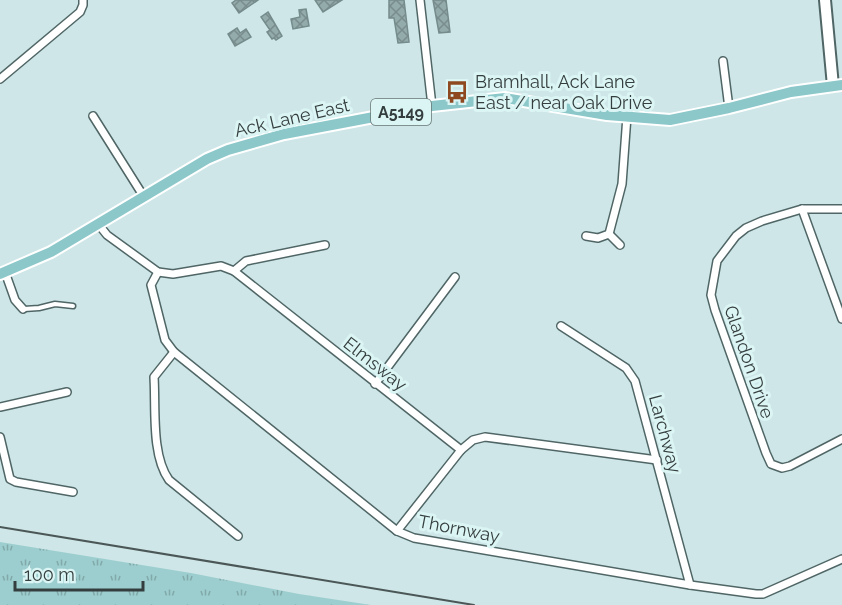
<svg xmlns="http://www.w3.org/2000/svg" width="842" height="605" font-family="Raleway,sans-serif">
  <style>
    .grass { fill: url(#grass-tufts) }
    .building { fill: url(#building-cross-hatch); stroke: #758b8c; stroke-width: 1.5 }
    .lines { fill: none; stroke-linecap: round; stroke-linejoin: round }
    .lane-casing { stroke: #506666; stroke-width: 7 }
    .street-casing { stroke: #506666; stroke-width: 10 }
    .secondary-casing { stroke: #506666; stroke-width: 14 }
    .primary-casing { stroke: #fff; stroke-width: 14 }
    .lane { stroke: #fff; stroke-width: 4 }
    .street { stroke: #fff; stroke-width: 7 }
    .secondary { stroke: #fff; stroke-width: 10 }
    .primary { stroke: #8cc8ca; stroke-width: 10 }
    .rail { stroke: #4b5757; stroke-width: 2 }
    .labels { text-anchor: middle; stroke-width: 6; stroke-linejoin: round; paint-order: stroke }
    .shield { fill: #dbf4f4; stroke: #677575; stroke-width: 1.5 }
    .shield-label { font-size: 16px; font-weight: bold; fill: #353e3e }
    .poi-label { font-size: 18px; fill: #353e3e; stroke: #dbf4f4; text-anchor: start }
    .street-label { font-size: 18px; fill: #353e3e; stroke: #dbf4f4 }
  </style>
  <defs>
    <pattern id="grass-tufts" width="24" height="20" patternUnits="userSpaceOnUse" patternTransform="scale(1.5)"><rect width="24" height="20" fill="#9dcecf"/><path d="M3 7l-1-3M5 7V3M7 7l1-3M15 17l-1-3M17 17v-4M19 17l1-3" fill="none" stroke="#81a9a9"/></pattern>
    <pattern id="building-cross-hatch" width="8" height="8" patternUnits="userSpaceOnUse" patternTransform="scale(1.5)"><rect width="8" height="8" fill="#93abab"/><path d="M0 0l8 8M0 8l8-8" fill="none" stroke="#798d8d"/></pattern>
  </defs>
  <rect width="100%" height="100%" fill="#cee6e7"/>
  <path class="grass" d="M0,542L191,573L299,594L371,605H0Z"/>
  <g class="building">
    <path d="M236,0H258L239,13L232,3Z"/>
    <path d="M315,0H342L323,12Z"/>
    <path d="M389,0H404L409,42L398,43L394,18H389Z"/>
    <path d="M433,0H446L450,32L439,33Z"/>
    <path d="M306,9L309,26L293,29L291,19L300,17L299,10Z"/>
    <path d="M268,12L282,36L276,40L274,38L272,39L267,32L270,30L261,17Z"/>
    <path d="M237,28L240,33L246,29L251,37L235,46L228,34Z"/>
  </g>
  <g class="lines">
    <g class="lane-casing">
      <path id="lane" d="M24,309L39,308L55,304L73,306"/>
    </g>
    <g class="street-casing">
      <g id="street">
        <path d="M420,0L432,106"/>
        <path d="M723,61L729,108"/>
        <path d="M0,79L80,12L83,5V0"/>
        <path d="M93,116L144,197"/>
        <path d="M802,209L842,319"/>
        <path d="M842,209H802L762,221L746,228L736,236L717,261L711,295L715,310L766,453L771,464L782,468L790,466L842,439"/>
        <path d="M99,225L107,235L158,272L173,274L221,266L234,271L461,450L473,440L485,437L657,460"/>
        <path d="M609,234L620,245"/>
        <path d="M586,236L598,238L609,234L622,184L627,116"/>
        <path d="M234,271L246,261L325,245"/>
        <path d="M5,272L15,300L23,309"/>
        <path d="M158,272L151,285L165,340L174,352L397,531L414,538L690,585L756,594H763L842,559"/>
        <path d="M561,326L626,368L635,381L690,585"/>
        <path d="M174,352L154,377C156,408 151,455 169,480L238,536"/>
        <path d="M375,384L455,277"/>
        <path d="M0,407L67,392"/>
        <path d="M0,437L10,479L16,482L73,492"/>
        <path d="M397,531L461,450"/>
      </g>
    </g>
    <g class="secondary-casing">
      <path id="secondary" d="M825,0L833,86"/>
    </g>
    <g class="primary-casing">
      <path id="primary" d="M0,274L51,252L207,159L228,150L284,134L432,106L505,98L607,115L670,120L729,108L791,92L842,85"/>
    </g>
    <use href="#lane" class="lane"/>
    <use href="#street" class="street"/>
    <use href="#secondary" class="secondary"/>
    <use href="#primary" class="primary"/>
    <path class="rail" d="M0,527L474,605"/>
  </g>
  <defs>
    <g id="bus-bare" transform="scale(1.8)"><path d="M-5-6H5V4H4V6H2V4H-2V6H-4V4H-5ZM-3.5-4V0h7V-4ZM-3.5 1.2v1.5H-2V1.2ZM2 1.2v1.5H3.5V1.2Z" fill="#8f4921" stroke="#dbf4f4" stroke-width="2.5" paint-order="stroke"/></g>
  </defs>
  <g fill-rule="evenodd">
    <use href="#bus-bare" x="457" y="92"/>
  </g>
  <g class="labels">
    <rect class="shield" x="371" y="99" width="60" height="26" rx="4.5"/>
    <g class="shield-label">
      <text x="401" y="118">A5149</text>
    </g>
    <g class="poi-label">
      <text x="475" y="88">Bramhall, Ack Lane<tspan x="475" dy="21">East / near Oak Drive</tspan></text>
    </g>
    <g class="street-label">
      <text transform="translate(292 118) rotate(-13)" y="6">Ack Lane East</text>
      <text transform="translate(749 362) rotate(71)" y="6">Glandon Drive</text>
      <text transform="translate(375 364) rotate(38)" y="6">Elmsway</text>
      <text transform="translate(665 434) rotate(75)" y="6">Larchway</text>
      <text transform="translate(459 529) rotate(11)" y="6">Thornway</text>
    </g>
  </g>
  <path d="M15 581v9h128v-9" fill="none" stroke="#353e3e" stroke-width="3"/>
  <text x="24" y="581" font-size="18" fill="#353e3e" stroke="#dbf4f4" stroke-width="4.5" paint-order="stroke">100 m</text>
</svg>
